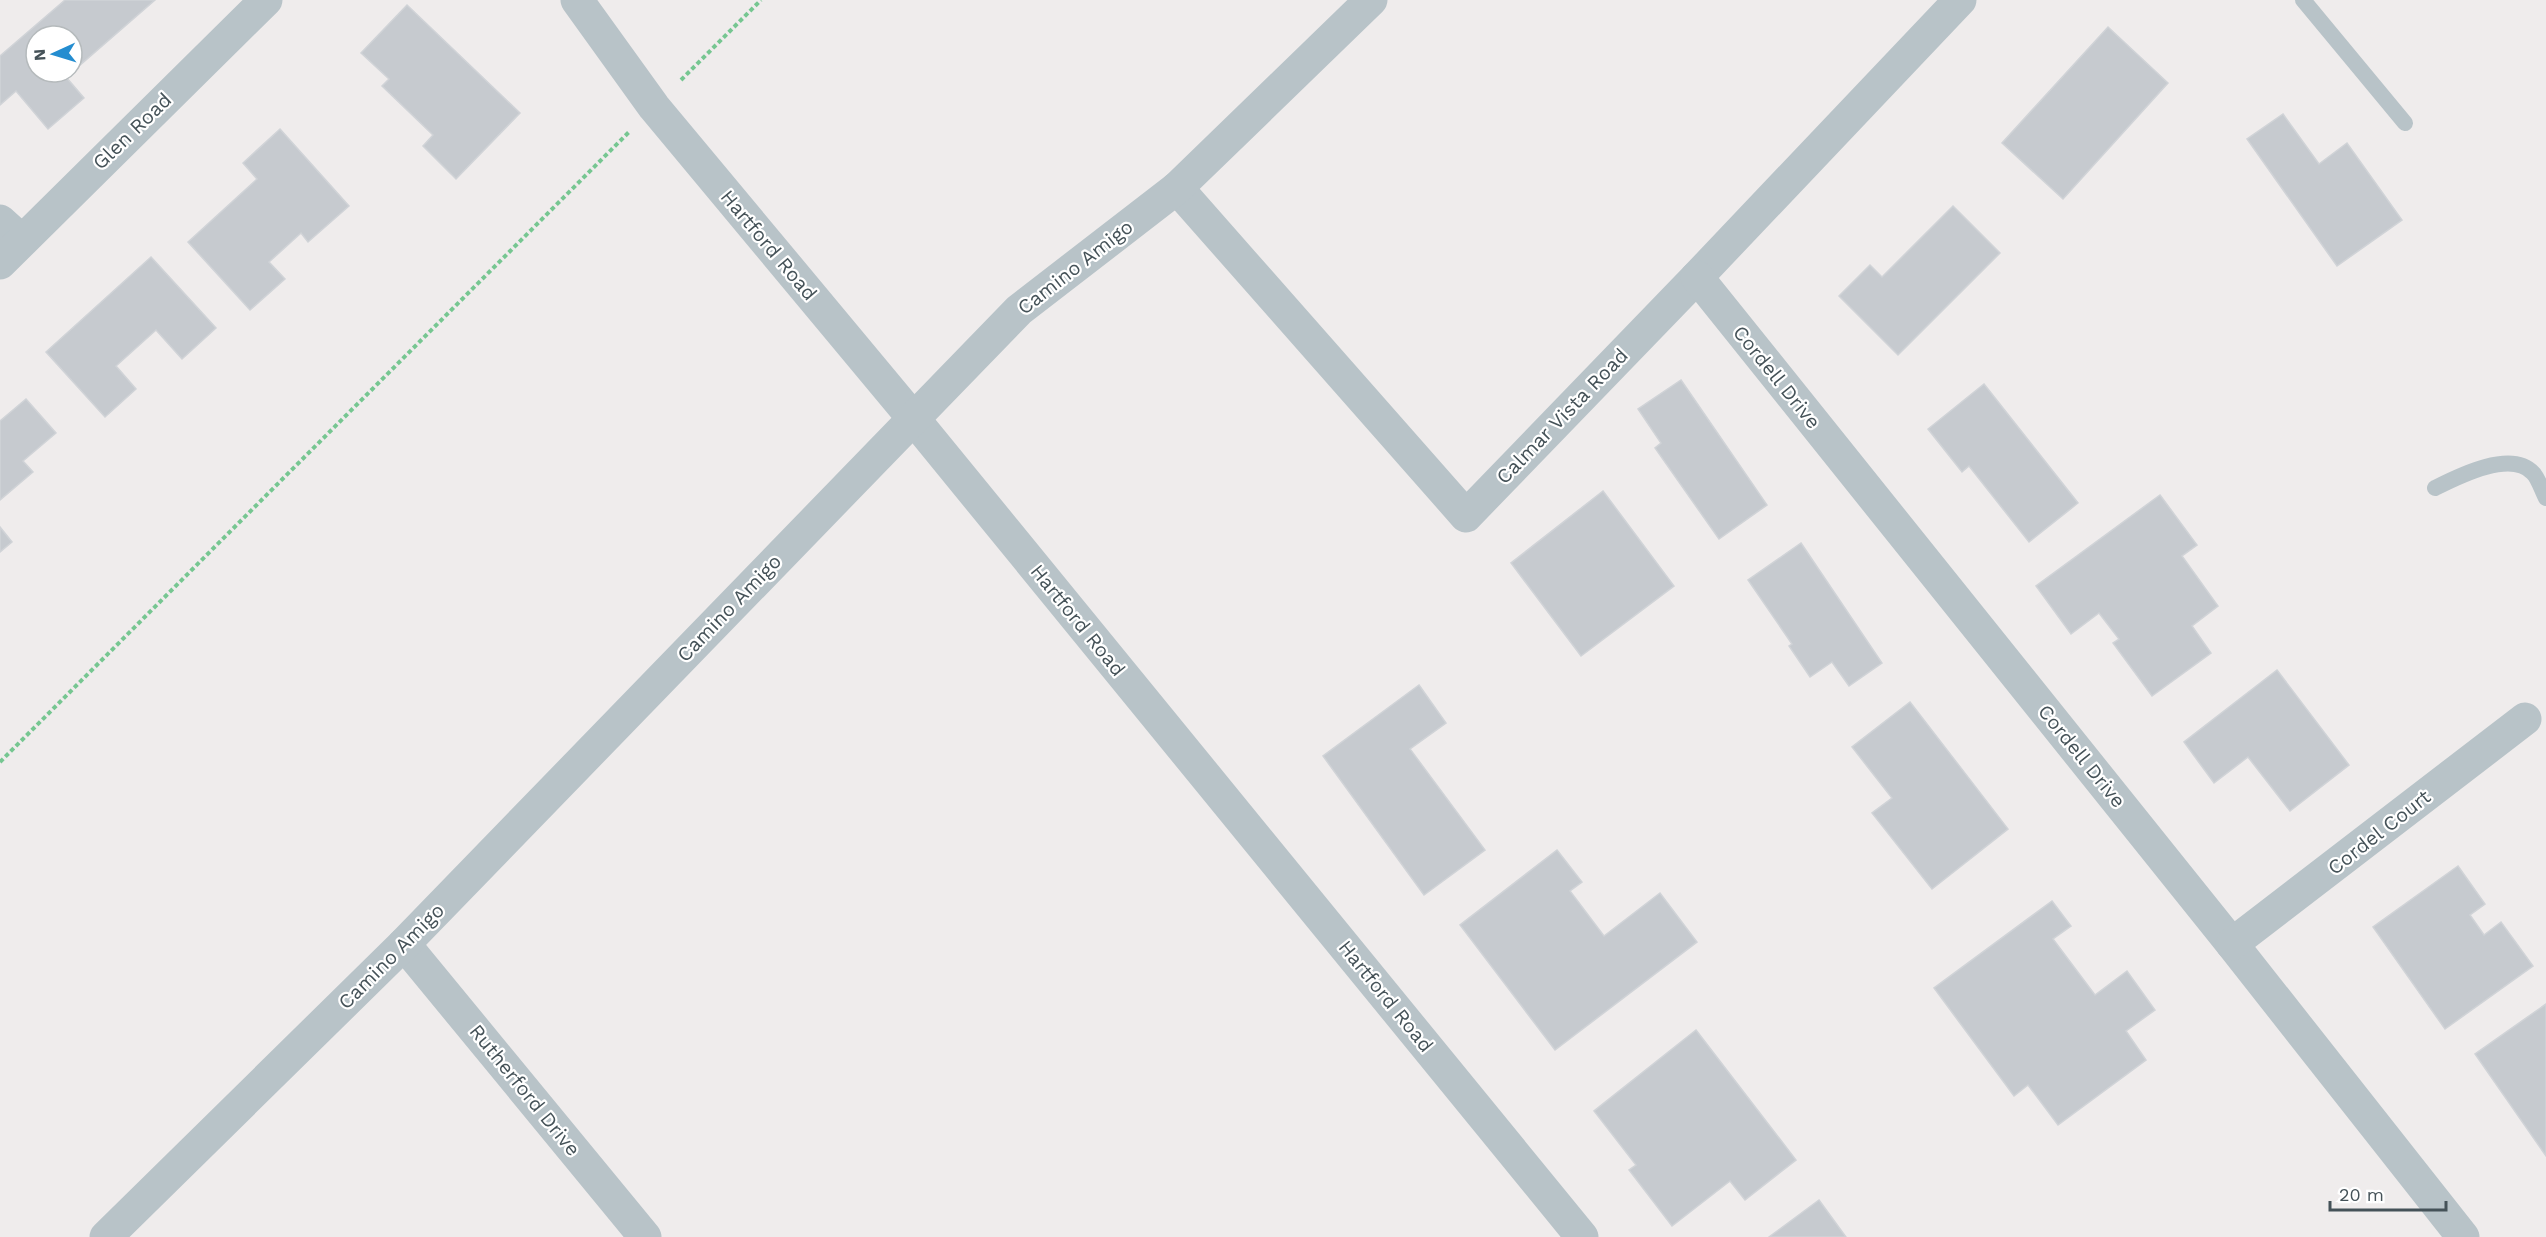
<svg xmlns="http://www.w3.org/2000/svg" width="2546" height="1237" font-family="'Work Sans',sans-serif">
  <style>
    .building { fill: #c6cacf; stroke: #d0d3d7; stroke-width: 1.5 }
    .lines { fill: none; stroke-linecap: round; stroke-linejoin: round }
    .path { stroke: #76c691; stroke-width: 4; stroke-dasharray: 4.5 3; stroke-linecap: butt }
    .lane { stroke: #b8c3c8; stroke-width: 16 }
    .street { stroke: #b8c3c8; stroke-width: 33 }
    .labels { text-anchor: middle; stroke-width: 4.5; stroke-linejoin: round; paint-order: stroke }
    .street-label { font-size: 20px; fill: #455258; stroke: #fff }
  </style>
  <rect width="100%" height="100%" fill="#efecec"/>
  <g class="building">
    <path d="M65,0H155L72,72V36H36V72H72L66,77L84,98L48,129L16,91L0,105V56Z"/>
    <path d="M407,5L520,113L456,179L423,146L433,135L382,86L389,79L361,53Z"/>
    <path d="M2108,27L2168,83L2063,199L2002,143Z"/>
    <path d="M2283,114L2319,164L2347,143L2402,220L2337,266L2247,139Z"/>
    <path d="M280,129L349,206L308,242L301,233L269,262L285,279L250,310L188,242L257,179L243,163Z"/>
    <path d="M1953,206L2000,253L1898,355L1839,296L1870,265L1882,277Z"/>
    <path d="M151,257L216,328L182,359L156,330L116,366L136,389L105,417L46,352Z"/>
    <path d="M1681,380L1767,505L1719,539L1655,448L1661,443L1638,409Z"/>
    <path d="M1984,384L2078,503L2029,542L1969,466L1962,472L1928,429Z"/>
    <path d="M26,399L56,433L23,461L33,472L0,500V421Z"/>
    <path d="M1603,491L1674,586L1581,656L1511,563Z"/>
    <path d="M2160,495L2197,545L2182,556L2218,606L2192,626L2211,653L2152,696L2113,643L2119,639L2099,613L2071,634L2036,586Z"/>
    <path d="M0,527L12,542L0,552Z"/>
    <path d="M1801,543L1882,663L1849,686L1832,662L1810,677L1789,646L1792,644L1748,580Z"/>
    <path d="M2277,670L2349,765L2290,811L2248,757L2214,783L2184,742Z"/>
    <path d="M1419,685L1446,723L1410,749L1485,850L1424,895L1323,756Z"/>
    <path d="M1910,702L2008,829L1932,889L1872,813L1892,798L1852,747Z"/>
    <path d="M1557,850L1582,882L1570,891L1604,936L1660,893L1697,942L1555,1050L1460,925Z"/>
    <path d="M2458,866L2485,904L2470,915L2484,935L2501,922L2533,966L2445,1029L2373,927Z"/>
    <path d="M2052,901L2071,926L2053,939L2095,995L2127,971L2155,1010L2126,1031L2146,1060L2058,1125L2028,1085L2014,1096L1934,988Z"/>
    <path d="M2546,1004V1156L2475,1054Z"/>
    <path d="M1696,1030L1796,1160L1745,1200L1730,1181L1672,1226L1629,1170L1636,1165L1594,1111Z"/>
    <path d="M1819,1200L1846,1237H1769Z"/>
  </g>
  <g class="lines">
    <g class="path">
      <path d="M681,80L761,0"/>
      <path d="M0,762L629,132"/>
    </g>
    <g class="lane">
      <path d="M2303,0L2405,123"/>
      <path d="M2435,488C2457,477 2511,449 2533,473C2539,479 2542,491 2546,498"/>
    </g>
    <g class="street">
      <path d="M577,0L654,107L913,418L1582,1237"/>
      <path d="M1177,188L1466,516L1697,277L1960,0"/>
      <path d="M0,221L21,240"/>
      <path d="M0,263L266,0"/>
      <path d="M1697,277L2232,944L2463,1237"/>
      <path d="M404,944L645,1237"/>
      <path d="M2232,944L2525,719"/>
      <path d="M106,1237L404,944L1019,310L1177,188L1371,0"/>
    </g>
  </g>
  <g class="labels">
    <g class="street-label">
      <text transform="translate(132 131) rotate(-44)" y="7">Glen Road</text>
      <text transform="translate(769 245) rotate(50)" y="7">Hartford Road</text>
      <text transform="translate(1075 267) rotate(-38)" y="7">Camino Amigo</text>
      <text transform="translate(1777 377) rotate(51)" y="7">Cordell Drive</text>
      <text transform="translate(1562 416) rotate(-46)" y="7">Calmar Vista Road</text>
      <text transform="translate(729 608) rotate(-46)" y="7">Camino Amigo</text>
      <text transform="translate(1078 620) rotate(51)" y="7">Hartford Road</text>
      <text transform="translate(2082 756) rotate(51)" y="7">Cordell Drive</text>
      <text transform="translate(2379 832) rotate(-38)" y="7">Cordel Court</text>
      <text transform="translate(391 956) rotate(-45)" y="7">Camino Amigo</text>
      <text transform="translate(1386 996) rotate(51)" y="7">Hartford Road</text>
      <text transform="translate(525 1090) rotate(51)" y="7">Rutherford Drive</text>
    </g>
  </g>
  <g transform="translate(54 54) rotate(266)"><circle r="28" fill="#ffffff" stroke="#b5babc" stroke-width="1.5"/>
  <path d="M0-4.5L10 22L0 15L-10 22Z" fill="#248dd0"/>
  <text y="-9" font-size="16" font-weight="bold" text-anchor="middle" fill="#455258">N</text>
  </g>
  <path d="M2330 1201v9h116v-9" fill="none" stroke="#455258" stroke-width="3"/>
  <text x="2339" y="1201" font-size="18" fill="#455258" stroke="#ffffff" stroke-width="4.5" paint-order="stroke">20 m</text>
</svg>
